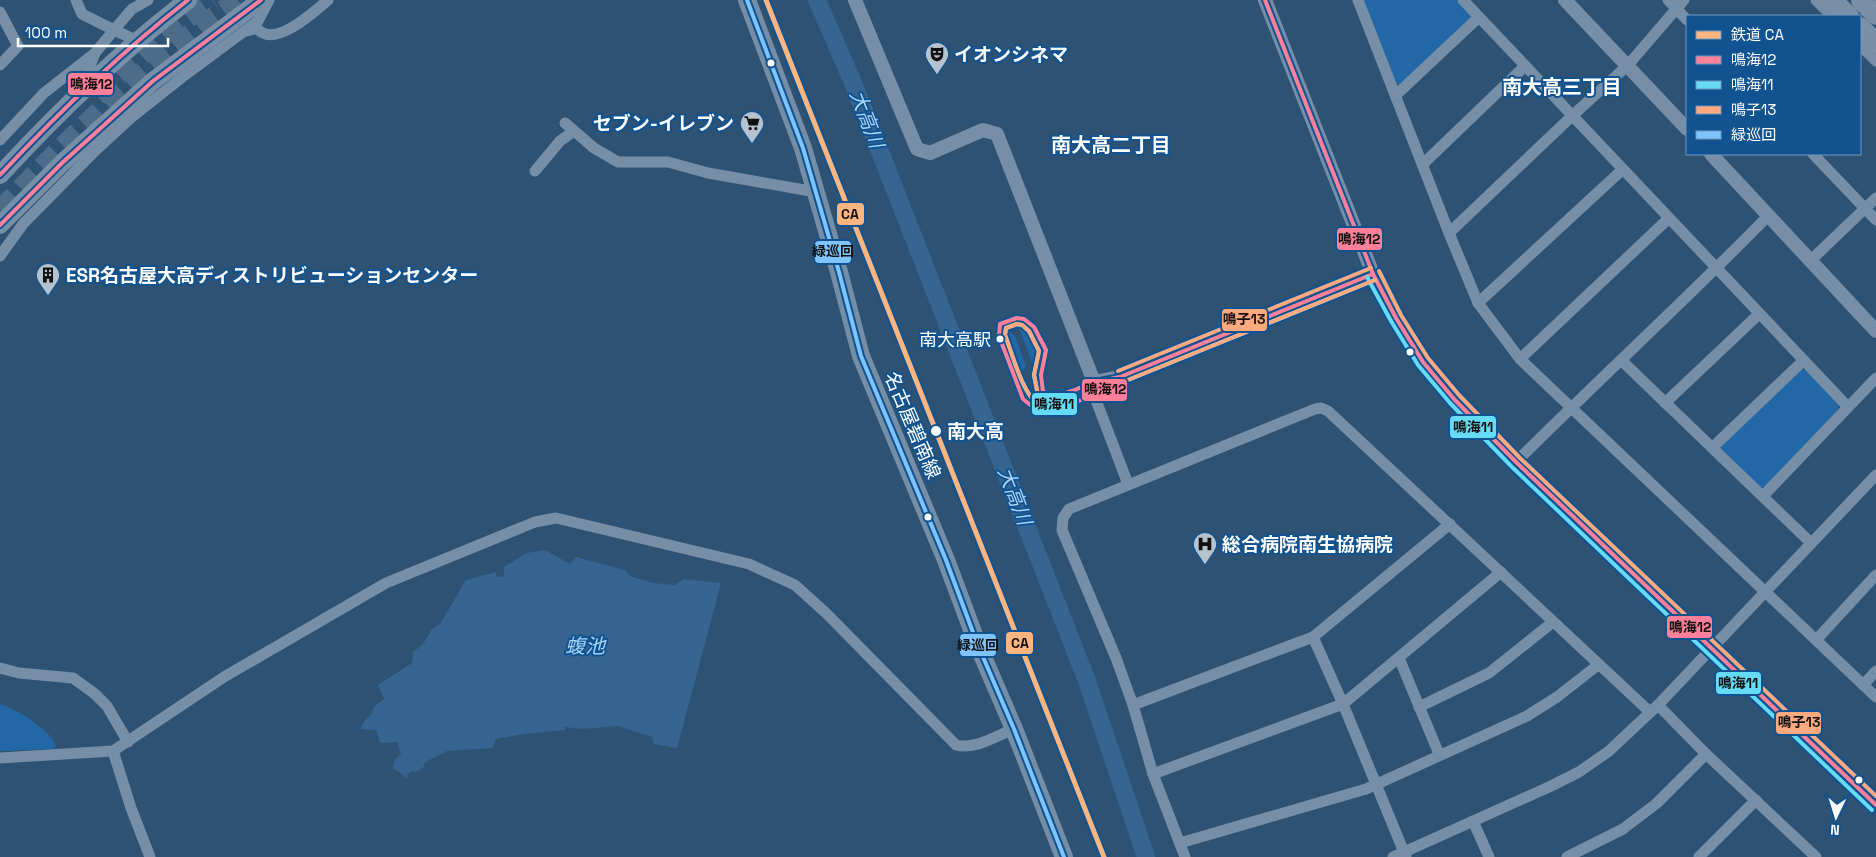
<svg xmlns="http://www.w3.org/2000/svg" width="1876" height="857" font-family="'Space Grotesk','Noto Sans JP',sans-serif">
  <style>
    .green { fill: #2268a7 }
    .water { fill: #366591 }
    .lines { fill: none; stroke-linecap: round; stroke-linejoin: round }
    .river { stroke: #366591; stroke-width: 18 }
    .motorway-tunnel { stroke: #4d6c89; stroke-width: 20; stroke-dasharray: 20 10; stroke-linecap: butt }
    .minor { stroke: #768fa7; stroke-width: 11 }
    .tertiary { stroke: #768fa7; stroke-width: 14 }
    .primary { stroke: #758ea5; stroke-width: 18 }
    .trunk { stroke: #778fa6; stroke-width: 18 }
    .motorway { stroke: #7990a7; stroke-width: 20 }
    .bus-1-casing { stroke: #115391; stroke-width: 8 }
    .bus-2-casing { stroke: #115391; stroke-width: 8 }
    .bus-3-casing { stroke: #115391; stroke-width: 8 }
    .bus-4-casing { stroke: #115391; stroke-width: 8 }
    .bus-1 { stroke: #ff8098; stroke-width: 4 }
    .bus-2 { stroke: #66dbf5; stroke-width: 4 }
    .bus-3 { stroke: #ffa980; stroke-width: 4 }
    .bus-4 { stroke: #80c4ff; stroke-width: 4 }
    .rail-1-casing { stroke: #115391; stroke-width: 9 }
    .rail-1 { stroke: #ffb580; stroke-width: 5 }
    .bus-dot { fill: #fff; stroke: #115391; stroke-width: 2 }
    .labels { text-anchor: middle; stroke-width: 4; stroke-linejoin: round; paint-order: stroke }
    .bus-label { font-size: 18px; fill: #fff; stroke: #115391; text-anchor: end }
    .poi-label { font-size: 19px; font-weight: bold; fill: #fff; stroke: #115391; text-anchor: start }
    .street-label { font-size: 19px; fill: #fff; stroke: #115391 }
    .stop-label { font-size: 19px; font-weight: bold; fill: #fff; stroke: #115391; text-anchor: start }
    .neighbourhood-label { font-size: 20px; font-weight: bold; fill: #fff; stroke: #115391 }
    .water-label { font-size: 20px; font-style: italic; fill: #a9d4f9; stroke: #115391 }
    .line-badge { stroke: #115391; stroke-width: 2 }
    .pale-badge-label { font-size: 14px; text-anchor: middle; font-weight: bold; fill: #111 }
  </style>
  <rect width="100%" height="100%" fill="#2e5274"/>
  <g class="green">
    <path d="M1363,0H1457L1471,15V19L1401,85L1395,83Z"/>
    <path d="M1021,326C1031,331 1038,356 1037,366L1034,368L1021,332L1017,327Z"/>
    <path d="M1010,333L1015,336L1026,366L1022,372C1012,368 1003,344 1007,334Z"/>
    <path d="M1800,370H1806L1839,404L1838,410L1767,486L1761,488L1721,449V445Z"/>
    <path d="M0,704C17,710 51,729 56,747L51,749L0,751Z"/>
  </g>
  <path class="water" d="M545,550L570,564L576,557L625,570L630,576L653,583L674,585L684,579L721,583L677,748L654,744L652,737L618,726L582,729L565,727V730L524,734L496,739L492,748L447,751L425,762L423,768L415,772L412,771L408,774L407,779L398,771L393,769L394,761L401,754L397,742L380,743L376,730L361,729C363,719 373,717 374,707L384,699L378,685L412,663L413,651C429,645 425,630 440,624L466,580L496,572L497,577L504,576V567L527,553Z"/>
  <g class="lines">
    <path class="river" d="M817,0L854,85L1087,681L1146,857"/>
    <g class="motorway-tunnel">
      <path d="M97,96L167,33L213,0"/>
      <path d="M0,210C73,134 150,58 238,0"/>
    </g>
    <g class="minor">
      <path d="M76,0L82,14L114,30L132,9L148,0"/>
      <path d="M1358,0L1449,233L1478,303L1520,359L1876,697"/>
      <path d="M1463,0L1848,407"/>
      <path d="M1668,0L1687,20"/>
      <path d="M1816,0L1832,16"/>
      <path d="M0,12L18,46L0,65"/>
      <path d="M247,31L257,28C273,50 314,12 328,0"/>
      <path d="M1860,45L1876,61"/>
      <path d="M81,89L95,53L114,30L138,41"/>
      <path d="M1396,95L1479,17"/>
      <path d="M565,123L594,148L618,162H668L708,173L816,192"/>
      <path d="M0,140L44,93L95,53"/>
      <path d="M1813,154L1876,220"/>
      <path d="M1423,164L1525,66"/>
      <path d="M535,171L560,141L574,131"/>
      <path d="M1449,233L1572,116L1628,65L1684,0"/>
      <path d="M0,256L23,224L96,150L132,117L185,75L258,21L269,0"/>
      <path d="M1810,261L1876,198"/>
      <path d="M1478,303L1622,170"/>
      <path d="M1520,359L1668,219"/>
      <path d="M1621,360L1811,543"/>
      <path d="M1118,378L1104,390L1094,395L1128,484"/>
      <path d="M1665,403L1759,314"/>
      <path d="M1713,447L1803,361"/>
      <path d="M1516,462C1599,379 1686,300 1768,216"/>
      <path d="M1763,496L1876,378"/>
      <path d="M1313,637L1343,704L1406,857"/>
      <path d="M1817,639L1876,575"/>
      <path d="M1399,658L1439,754"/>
      <path d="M0,668L19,673L73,678L95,694L107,706L128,742"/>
      <path d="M1863,685L1876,671"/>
      <path d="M1133,705L1313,637L1450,524"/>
      <path d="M1658,705L1706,754L1816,857"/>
      <path d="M1419,707L1489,673L1553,622"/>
      <path d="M113,751L131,808L150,857"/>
      <path d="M0,758L113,751L224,677L386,583L535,522L556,518L749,564L795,585L827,614L956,745C975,750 996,736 1014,729"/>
      <path d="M1153,774L1343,704L1501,572"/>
      <path d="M1473,821L1489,857"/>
      <path d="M1180,843L1366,789L1527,716L1557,697L1598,665"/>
      <path d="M1185,857L1153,774L1133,705L1116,658L1062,530L1063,518L1069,509L1315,409L1321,408L1328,411L1650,712"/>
      <path d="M1393,857L1549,787L1579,772L1609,751L1658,705L1876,475"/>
      <path d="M1567,857L1623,829L1657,803L1706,754"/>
      <path d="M1699,857L1756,800"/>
    </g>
    <g class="tertiary">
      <path d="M855,0L917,149L930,153L983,130L997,134L1094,382L1120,377L1373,274"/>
      <path d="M1265,0L1373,274L1396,318L1423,362L1454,399L1516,462L1876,805"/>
      <path d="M1565,0L1687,129"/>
      <path d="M1711,154L1876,331"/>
    </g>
    <path class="primary" d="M747,0L803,148L839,272L861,356L946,560L977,643L1014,729L1064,857"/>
    <g class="trunk">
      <path d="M0,175C58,112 120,52 188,0"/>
      <path d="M0,225L62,163L153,81L261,0"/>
    </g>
    <g class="motorway">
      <path d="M1832,0L1849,16"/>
      <path d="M1861,0L1876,15"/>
      <path d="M1860,27L1876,43"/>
    </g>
    <g class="bus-1-casing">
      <g id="bus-1">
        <path d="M1265,0L1373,274L1396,318L1423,362L1454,399L1516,462L1876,805"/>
        <path d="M0,175C59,112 120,53 188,0"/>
        <path d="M0,225L62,163L153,81L261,0"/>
        <path d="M1017,318L1024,319L1034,327L1046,350L1041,375L1043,392C1062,399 1075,389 1092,383C1101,380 1111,379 1120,377L1104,390L1094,395L1047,413L1039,412L1023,399L999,336L1000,324Z"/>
        <path d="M1120,377L1373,274"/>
      </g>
    </g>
    <g class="bus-2-casing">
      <g id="bus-2">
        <path d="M1367,277L1391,321L1418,365L1450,403L1512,467L1872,810"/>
        <path d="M1017,324L1022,325L1029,331L1039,351L1034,375L1038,395L1048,401H1061C1055,403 1048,408 1042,406C1024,401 1012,352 1005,335L1006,328Z"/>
        <path d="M1123,382L1375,280"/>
      </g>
    </g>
    <g class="bus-3-casing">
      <g id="bus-3">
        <path d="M1379,271L1401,315L1428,358L1459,395L1520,458L1876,796"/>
        <path d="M1017,324L1022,325L1029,331L1039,351L1034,375L1038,395L1048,401H1061C1055,403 1048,408 1042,406C1024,401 1012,352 1005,335L1006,328Z"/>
        <path d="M1118,371L1371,268"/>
        <path d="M1123,382L1375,280"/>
      </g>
    </g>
    <g class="bus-4-casing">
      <path id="bus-4" d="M747,0L803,148L839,272L861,356L946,560L977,643L1014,729L1064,857"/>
    </g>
    <use href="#bus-1" class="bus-1"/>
    <use href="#bus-2" class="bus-2"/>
    <use href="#bus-3" class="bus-3"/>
    <use href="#bus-4" class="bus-4"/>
    <g class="rail-1-casing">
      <path id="rail-1" d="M766,0L1104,857"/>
    </g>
    <use href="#rail-1" class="rail-1"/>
  </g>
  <defs>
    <g id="theatre-pin" transform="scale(1.25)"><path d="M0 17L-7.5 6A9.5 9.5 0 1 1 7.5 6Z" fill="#b6c2ce" stroke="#115391"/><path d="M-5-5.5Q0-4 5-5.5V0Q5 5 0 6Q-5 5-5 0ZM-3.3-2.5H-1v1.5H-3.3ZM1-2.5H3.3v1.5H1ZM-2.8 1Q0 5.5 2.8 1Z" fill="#111"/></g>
    <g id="supermarket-pin" transform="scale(1.25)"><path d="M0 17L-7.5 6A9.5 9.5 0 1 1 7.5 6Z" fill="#b6c2ce" stroke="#115391"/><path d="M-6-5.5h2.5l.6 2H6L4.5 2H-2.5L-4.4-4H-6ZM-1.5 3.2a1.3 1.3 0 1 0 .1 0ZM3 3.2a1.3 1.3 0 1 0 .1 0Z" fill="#111"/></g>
    <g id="building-pin" transform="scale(1.25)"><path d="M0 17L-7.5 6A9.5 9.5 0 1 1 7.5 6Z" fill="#b6c2ce" stroke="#115391"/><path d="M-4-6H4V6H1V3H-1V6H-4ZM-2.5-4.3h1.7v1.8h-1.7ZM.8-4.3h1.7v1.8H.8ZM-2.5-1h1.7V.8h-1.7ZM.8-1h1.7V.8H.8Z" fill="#111"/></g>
    <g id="hospital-pin" transform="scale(1.25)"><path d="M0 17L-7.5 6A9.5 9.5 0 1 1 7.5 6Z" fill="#b6c2ce" stroke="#115391"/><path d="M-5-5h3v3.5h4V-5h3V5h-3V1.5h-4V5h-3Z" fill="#111"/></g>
  </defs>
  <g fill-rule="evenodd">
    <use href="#theatre-pin" x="937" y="54"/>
    <use href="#supermarket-pin" x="752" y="123"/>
    <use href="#building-pin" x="48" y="275"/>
    <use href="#hospital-pin" x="1205" y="544"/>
  </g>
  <g class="bus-dot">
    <circle cx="771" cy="63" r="4.5"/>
    <circle cx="1000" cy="339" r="4.5"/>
    <circle cx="1410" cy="352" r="4.5"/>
    <circle cx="936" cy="431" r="6"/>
    <circle cx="928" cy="517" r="4.5"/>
    <circle cx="1859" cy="780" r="4.5"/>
  </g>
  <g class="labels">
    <g class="bus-label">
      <text x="991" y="346">南大高駅</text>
    </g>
    <g class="poi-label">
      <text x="954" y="61">イオンシネマ</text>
      <text x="734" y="130" text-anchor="end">セブン-イレブン</text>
      <text x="66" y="282">ESR名古屋大高ディストリビューションセンター</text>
      <text x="1222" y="551">総合病院南生協病院</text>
    </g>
    <g class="street-label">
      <text transform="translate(913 425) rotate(67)" y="7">名古屋碧南線</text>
    </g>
    <g class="stop-label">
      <text x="947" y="438">南大高</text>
    </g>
    <g class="neighbourhood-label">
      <text x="1562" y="94">南大高三丁目</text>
      <text x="1111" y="152">南大高二丁目</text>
    </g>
    <g class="water-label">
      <text transform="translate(867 119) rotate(69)" y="7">大高川</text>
      <text transform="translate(1015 496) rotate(69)" y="7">大高川</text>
      <text x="585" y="653">蝮池</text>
    </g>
  </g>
  <g class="line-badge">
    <rect x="67" y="72" width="47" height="24" rx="5" fill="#ff8098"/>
    <rect x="836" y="202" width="29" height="24" rx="5" fill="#ffb580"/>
    <rect x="1336" y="227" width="47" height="24" rx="5" fill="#ff8098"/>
    <rect x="814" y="240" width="38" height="24" rx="5" fill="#80c4ff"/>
    <rect x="1221" y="308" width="47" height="24" rx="5" fill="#ffa980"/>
    <rect x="1081" y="378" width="47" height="24" rx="5" fill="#ff8098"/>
    <rect x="1031" y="392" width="47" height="24" rx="5" fill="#66dbf5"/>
    <rect x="1449" y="415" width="48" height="24" rx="5" fill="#66dbf5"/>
    <rect x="1666" y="615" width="47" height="24" rx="5" fill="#ff8098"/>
    <rect x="1005" y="631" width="29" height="24" rx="5" fill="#ffb580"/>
    <rect x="959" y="633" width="38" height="24" rx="5" fill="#80c4ff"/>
    <rect x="1715" y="671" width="47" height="24" rx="5" fill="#66dbf5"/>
    <rect x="1775" y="711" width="47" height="24" rx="5" fill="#ffa980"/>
  </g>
  <g class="pale-badge-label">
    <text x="91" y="89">鳴海12</text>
    <text x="850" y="219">CA</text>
    <text x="1359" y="244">鳴海12</text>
    <text x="833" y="256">緑巡回</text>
    <text x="1244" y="324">鳴子13</text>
    <text x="1105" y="394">鳴海12</text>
    <text x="1054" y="409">鳴海11</text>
    <text x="1473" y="432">鳴海11</text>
    <text x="1690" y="632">鳴海12</text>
    <text x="1020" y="648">CA</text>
    <text x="978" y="650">緑巡回</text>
    <text x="1738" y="688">鳴海11</text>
    <text x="1799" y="727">鳴子13</text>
  </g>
  <rect x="1686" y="15" width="175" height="140" fill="#115391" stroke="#7098bd"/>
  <rect x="1696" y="31" width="25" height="8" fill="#ffb580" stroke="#7098bd"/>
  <text x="1731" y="40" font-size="15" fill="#ffffff">鉄道 CA</text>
  <rect x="1696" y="56" width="25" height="8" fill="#ff8098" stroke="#7098bd"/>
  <text x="1731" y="65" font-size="15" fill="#ffffff">鳴海12</text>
  <rect x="1696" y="81" width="25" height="8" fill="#66dbf5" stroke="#7098bd"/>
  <text x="1731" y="90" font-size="15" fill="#ffffff">鳴海11</text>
  <rect x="1696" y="106" width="25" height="8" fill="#ffa980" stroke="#7098bd"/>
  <text x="1731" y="115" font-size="15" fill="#ffffff">鳴子13</text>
  <rect x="1696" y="131" width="25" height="8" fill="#80c4ff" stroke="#7098bd"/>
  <text x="1731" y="140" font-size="15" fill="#ffffff">緑巡回</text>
  <g transform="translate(1836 817) rotate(184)" stroke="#115391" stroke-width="4" paint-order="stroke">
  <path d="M0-4L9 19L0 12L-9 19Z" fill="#ffffff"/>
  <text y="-8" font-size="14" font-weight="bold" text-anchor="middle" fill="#ffffff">N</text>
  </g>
  <path d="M18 38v8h150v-8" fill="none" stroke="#ffffff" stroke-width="2.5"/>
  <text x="25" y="38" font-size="15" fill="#ffffff" stroke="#115391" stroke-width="4" paint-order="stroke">100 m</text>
</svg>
